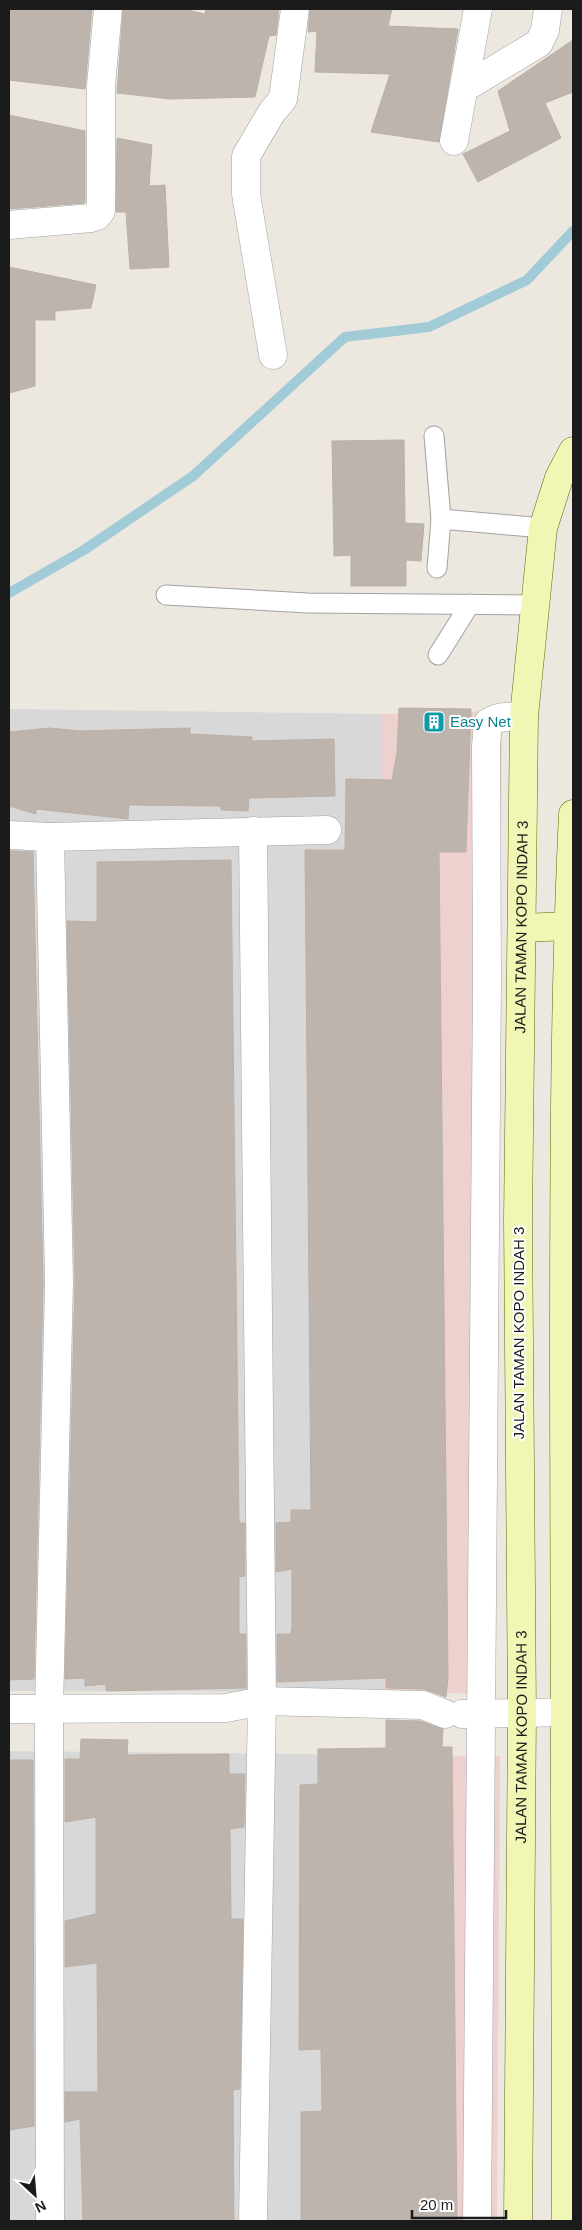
<svg xmlns="http://www.w3.org/2000/svg" width="582" height="2230" font-family="Arial,sans-serif">
  <style>
    .residential { fill: #d9d8d8 }
    .commercial { fill: #edd1cf }
    .lines { fill: none; stroke-linecap: round; stroke-linejoin: round }
    .stream { stroke: #a2cbd8; stroke-width: 10 }
    .building { fill: #bcb4ad; stroke: #bdafa4 }
    .lane-casing { stroke: #a2a2a2; stroke-width: 21 }
    .street-casing { stroke: #a2a2a2; stroke-width: 29 }
    .secondary-casing { stroke: #5e6a09; stroke-width: 29 }
    .lane { stroke: #fff; stroke-width: 19 }
    .street { stroke: #fff; stroke-width: 28 }
    .secondary { stroke: #f2f6b4; stroke-width: 28 }
    .labels { text-anchor: middle; stroke-width: 4; stroke-linejoin: round; paint-order: stroke }
    .culture-label { font-size: 15px; fill: #0d838f; stroke: #fff; text-anchor: start }
    .street-label { font-size: 15px; fill: #1b1b1b; stroke: #fff }
  </style>
  <rect width="100%" height="100%" fill="#ece8e0"/>
  <g class="residential">
    <path d="M9,709L382,714L383,1692L9,1691Z"/>
    <path d="M9,1751L394,1755L386,2221H9Z"/>
  </g>
  <g class="commercial">
    <path d="M502,711L494,1694L383,1692L382,714Z"/>
    <path d="M394,1755L500,1756L497,2221H386Z"/>
  </g>
  <g class="lines">
    <path class="stream" d="M9,593L84,550L193,476L345,337L429,327L527,280L573,231"/>
  </g>
  <g class="building">
    <path d="M9,9H92L85,89L9,80Z"/>
    <path d="M123,9H183L205,14L206,9H279L276,35L269,36L255,97L170,99L117,93Z"/>
    <path d="M310,9H392L388,26L458,29L439,142L371,132L390,74L315,72L317,31L308,32Z"/>
    <path d="M573,40V92L545,103L561,138L478,182L463,154L510,131L498,91Z"/>
    <path d="M9,115L85,131V203L9,209Z"/>
    <path d="M117,138L152,145L149,186L165,185L169,267L130,269L126,212H116Z"/>
    <path d="M9,267L96,285L91,308L55,311V320H35V386L9,393Z"/>
    <path d="M404,440L405,523L424,524L421,561L406,560V586H351V555L334,556L332,441Z"/>
    <path d="M399,708L471,709L466,852H439L448,1677L446,1697L424,1689L386,1688V1678L277,1682V1634H291L292,1626V1569L276,1572V1523L291,1522V1510H311L305,850H345L346,779L392,780L397,753Z"/>
    <path d="M50,728L79,731L190,728V734L252,737V741L334,739L335,796L249,798L248,811L221,810V806L129,805L128,819L36,809V814L9,806V732Z"/>
    <path d="M9,851L33,852L43,1282L34,1679L9,1680Z"/>
    <path d="M231,860L239,1523H245V1576L239,1577V1634H246V1688L106,1691V1684L85,1686V1678L65,1679L75,1282L67,921L97,922V862Z"/>
    <path d="M386,1720L420,1721L443,1729L442,1747H452L457,2221H301V2112L322,2111L321,2049L299,2050L300,1785L318,1784V1749L386,1748Z"/>
    <path d="M81,1739L128,1740L127,1755L229,1754V1774H245L244,1827L230,1829L231,1919H243L240,2089L233,2090L234,2221H83L80,2119L65,2122V2092H98L97,1963L65,1967V1921L96,1914V1817L65,1822V1759H80Z"/>
    <path d="M9,1760H33L34,2126L9,2130Z"/>
  </g>
  <g class="lines">
    <g class="lane-casing">
      <g id="lane">
        <path d="M434,436L441,519"/>
        <path d="M437,568L441,519L543,528"/>
        <path d="M166,595L308,603L537,605"/>
        <path d="M438,655L470,604"/>
      </g>
    </g>
    <g class="street-casing">
      <g id="street">
        <path d="M464,88L539,43L545,30L548,9"/>
        <path d="M454,141L478,9"/>
        <path d="M9,225L91,218L97,216L101,211V85L108,9"/>
        <path d="M273,355L246,194V156L272,112L283,99L295,9"/>
        <path d="M9,835L50,837L327,830"/>
        <path d="M50,837L59,1282L49,1709L50,2221"/>
        <path d="M9,1709L226,1708L262,1701L423,1705L445,1714"/>
        <path d="M462,1714L573,1712"/>
        <path d="M253,2221L262,1701L253,831"/>
        <path d="M477,2221L487,979L486,746L488,723C498,715 512,717 524,716"/>
      </g>
    </g>
    <g class="secondary-casing">
      <g id="secondary">
        <path d="M523,928L568,926"/>
        <path id="s1" d="M518,2221L522,1713L518,1219L524,716L543,528L559,478L573,451"/>
        <path d="M566,2221C564,1941 563,1660 564,1379C564,1191 564,1002 573,814"/>
      </g>
    </g>
    <use href="#lane" class="lane"/>
    <use href="#street" class="street"/>
    <use href="#secondary" class="secondary"/>
  </g>
  <defs>
    <g id="building-square" transform="scale(1.125)"><rect x="-9" y="-9" width="18" height="18" rx="4" fill="#0f9aa8" stroke="#fff"/><path d="M-4-6H4V6H1V3H-1V6H-4ZM-2.5-4.3h1.7v1.8h-1.7ZM.8-4.3h1.7v1.8H.8ZM-2.5-1h1.7V.8h-1.7ZM.8-1h1.7V.8H.8Z" fill="#fff"/></g>
  </defs>
  <g fill-rule="evenodd">
    <use href="#building-square" x="434" y="722"/>
  </g>
  <g class="labels">
    <g class="culture-label">
      <text x="450" y="727">Easy Net</text>
    </g>
    <g class="street-label">
      <text dy="5" stroke="none"><textPath href="#s1" startOffset="1294">JALAN TAMAN KOPO INDAH 3</textPath></text>
      <text transform="translate(519 1333) rotate(-90)" y="5">JALAN TAMAN KOPO INDAH 3</text>
      <text dy="5" stroke="none"><textPath href="#s1" startOffset="484">JALAN TAMAN KOPO INDAH 3</textPath></text>
    </g>
  </g>
  <rect width="582" height="2230" fill="none" stroke="#1b1b1b" stroke-width="20"/>
  <g transform="translate(35 2195) rotate(154)" stroke="#ffffff" stroke-width="4" paint-order="stroke">
  <path d="M0-4L9 19L0 12L-9 19Z" fill="#1b1b1b"/>
  <text y="-8" font-size="14" font-weight="bold" text-anchor="middle" fill="#1b1b1b">N</text>
  </g>
  <path d="M412 2210v8h94v-8" fill="none" stroke="#1b1b1b" stroke-width="2.5"/>
  <text x="420" y="2210" font-size="15" fill="#1b1b1b" stroke="#ffffff" stroke-width="4" paint-order="stroke">20 m</text>
</svg>
